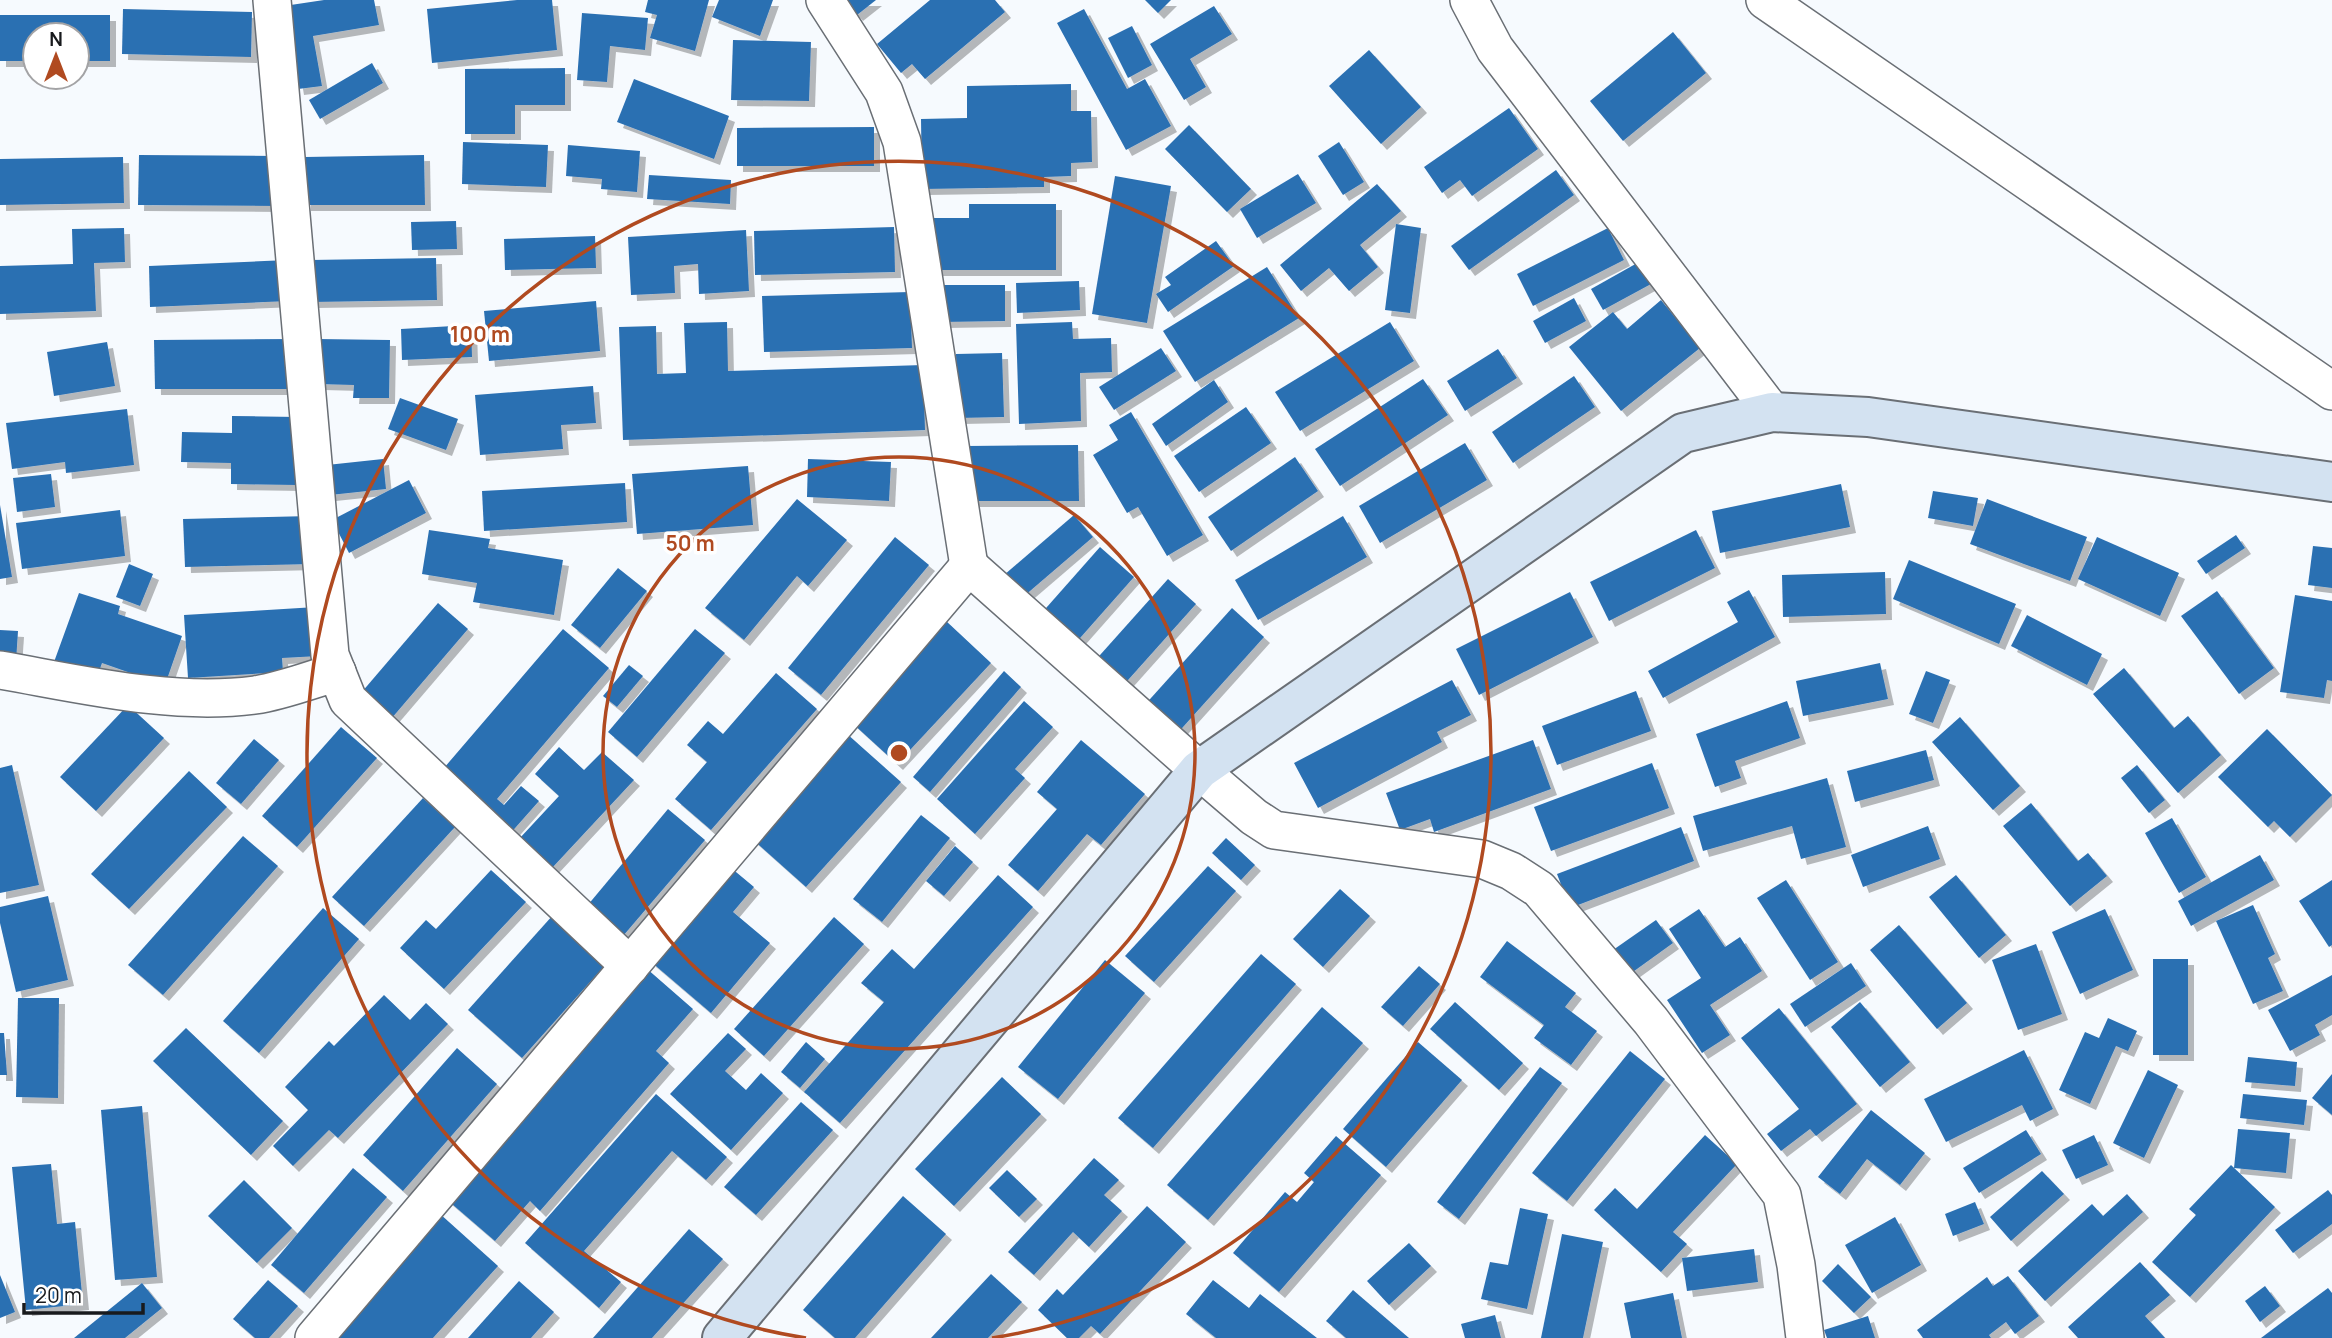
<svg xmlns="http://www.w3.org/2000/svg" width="2332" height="1338" font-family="Manrope,sans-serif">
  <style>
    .building { fill: #2c70b2; filter: url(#shadow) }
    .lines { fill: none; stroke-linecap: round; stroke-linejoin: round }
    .street-casing { stroke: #6a6f75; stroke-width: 40 }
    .secondary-casing { stroke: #6a6f75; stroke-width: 42 }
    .street { stroke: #fff; stroke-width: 37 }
    .secondary { stroke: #d3e2f1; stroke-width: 38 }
    .ring { fill: none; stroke: #b04a20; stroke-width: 3.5 }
    .centre { fill: #b04a20; stroke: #fff; stroke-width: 3.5 }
    .ring-label { font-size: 21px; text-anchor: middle; font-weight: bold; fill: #b04a20; stroke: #fff; stroke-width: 7; stroke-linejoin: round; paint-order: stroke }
  </style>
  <defs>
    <filter id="shadow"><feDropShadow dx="6" dy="6" stdDeviation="0" flood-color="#0004"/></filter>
  </defs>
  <rect width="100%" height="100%" fill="#f6fafe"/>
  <g class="building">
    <path d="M324,0H374L379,25L313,36L322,86L298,89L284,6Z"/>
    <path d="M517,0H552L557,50L432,63L427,9Z"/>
    <path d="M648,0H709L695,51L650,38L657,15L645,12Z"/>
    <path d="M719,0H773L760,36L712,17Z"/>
    <path d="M844,0H876L857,15Z"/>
    <path d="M930,0H995L1005,12L925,79L912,64L901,73L877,44Z"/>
    <path d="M1145,0H1171L1158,13Z"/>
    <path d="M1214,6L1232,34L1190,59L1206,87L1184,100L1150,44Z"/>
    <path d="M123,9L252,12L251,57L122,54Z"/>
    <path d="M1084,9L1127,89L1145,79L1171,126L1126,150L1057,23Z"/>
    <path d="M582,13L648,18L645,50L610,46L607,82L577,80Z"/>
    <path d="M0,15H110V61H77V35H35V61H0Z"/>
    <path d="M1132,26L1152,65L1128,78L1108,38Z"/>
    <path d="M1673,32L1706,73L1623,141L1590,101Z"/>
    <path d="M733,40L811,42L809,101L731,100Z"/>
    <path d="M1369,50L1421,107L1381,144L1329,86Z"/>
    <path d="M372,63L383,83L320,119L309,100Z"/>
    <path d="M565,68V105H515V134H465V69Z"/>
    <path d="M634,79L729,116L714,159L617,122Z"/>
    <path d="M1071,84V111H1091L1092,162L1071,163V176L1044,177V187L922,189L921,119L967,118V86Z"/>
    <path d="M1509,108L1538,149L1472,196L1460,180L1442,193L1424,167Z"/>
    <path d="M1189,125L1251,189L1227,212L1165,149Z"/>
    <path d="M874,127V166H737V128Z"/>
    <path d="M463,142L548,145L546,187L462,184Z"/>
    <path d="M1339,142L1364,182L1343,195L1318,156Z"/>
    <path d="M568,145L640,151L637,192L601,189L602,179L566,176Z"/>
    <path d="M139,155L280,156L279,206L138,205Z"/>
    <path d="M424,155L425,205H305V157Z"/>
    <path d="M123,157L124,203L0,205V159Z"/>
    <path d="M1556,170L1574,195L1469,270L1451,246Z"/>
    <path d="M1298,174L1316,203L1257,238L1240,209Z"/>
    <path d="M649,175L731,180L730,204L647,199Z"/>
    <path d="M1115,176L1171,186L1147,323L1092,314Z"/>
    <path d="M1377,184L1401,211L1360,245L1378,267L1349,291L1329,268L1301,291L1280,265Z"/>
    <path d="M969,204H1056V270H933V218H969Z"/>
    <path d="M456,221L457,249L412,250L411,222Z"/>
    <path d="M1396,224L1421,228L1410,313L1385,310Z"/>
    <path d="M894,227L895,272L755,275L754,231Z"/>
    <path d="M124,228L125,262L94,263L96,311L0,314V266L73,264L72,229Z"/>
    <path d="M1608,228L1624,260L1533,306L1517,274Z"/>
    <path d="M746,230L749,291L699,294L698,264L674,266L675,293L631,295L628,237Z"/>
    <path d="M595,236L596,268L505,270L504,239Z"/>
    <path d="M1216,241L1234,266L1168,312L1156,294L1171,285L1165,277Z"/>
    <path d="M436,258L437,300L311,302L310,260Z"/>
    <path d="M288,260L289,301L150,307L149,266Z"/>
    <path d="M1639,262L1651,284L1603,310L1591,289Z"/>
    <path d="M1267,267L1299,318L1195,382L1163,331Z"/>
    <path d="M1079,281L1080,310L1017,313L1016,283Z"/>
    <path d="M941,285H1005V321L941,322Z"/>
    <path d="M910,292L912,348L764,352L762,296Z"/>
    <path d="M1574,298L1586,321L1545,343L1533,321Z"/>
    <path d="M1661,300L1700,348L1621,411L1569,347L1613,312L1627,329Z"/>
    <path d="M596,301L600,351L489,361L484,311Z"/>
    <path d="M727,322L728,371L923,365L925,430L623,440L619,327L656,326L657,374L686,373L684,323Z"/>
    <path d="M1072,322L1073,339L1111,338L1112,372L1080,373L1081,421L1019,424L1016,324Z"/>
    <path d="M1390,322L1414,361L1300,431L1275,392Z"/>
    <path d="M471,325L472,357L402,360L401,329Z"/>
    <path d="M294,339V389H155L154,340Z"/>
    <path d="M318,339L390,340L389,398H353L354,385L318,384Z"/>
    <path d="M107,342L115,386L54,396L47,352Z"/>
    <path d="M1161,348L1176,371L1114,410L1099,387Z"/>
    <path d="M1498,349L1517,378L1465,411L1447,381Z"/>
    <path d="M1002,353L1004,417L957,418L956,354Z"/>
    <path d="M1574,376L1595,407L1513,463L1492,432Z"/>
    <path d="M1423,379L1448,415L1340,486L1315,449Z"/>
    <path d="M1214,380L1228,402L1166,446L1152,424Z"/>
    <path d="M593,386L596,423L561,425L563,449L480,455L475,395Z"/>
    <path d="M400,398L458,419L446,450L388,429Z"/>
    <path d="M1246,407L1271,443L1199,492L1174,456Z"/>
    <path d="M127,409L134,465L66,473L65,462L12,469L6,423Z"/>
    <path d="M1131,412L1203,535L1167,556L1138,507L1127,513L1093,455L1118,440L1109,425Z"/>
    <path d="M232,416L298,417L297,485L231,484V463L181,462L182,432L232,433Z"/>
    <path d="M1465,443L1487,480L1380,543L1359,506Z"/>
    <path d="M1078,445L1079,501H967V446Z"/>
    <path d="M1295,457L1318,491L1231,551L1208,517Z"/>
    <path d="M383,459L386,489L330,495L327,465Z"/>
    <path d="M808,459L891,462L889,501L807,497Z"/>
    <path d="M748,466L753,525L637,534L632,474Z"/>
    <path d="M51,474L55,507L17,512L13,478Z"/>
    <path d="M409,480L426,513L349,553L332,520Z"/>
    <path d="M625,483L627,522L484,531L482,491Z"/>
    <path d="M1841,484L1850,527L1720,553L1712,511Z"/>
    <path d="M1933,491L1978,498L1973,526L1928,518Z"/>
    <path d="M797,499L847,540L808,586L797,576L744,640L705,608Z"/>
    <path d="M1987,499L2087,537L2070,581L1970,544Z"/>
    <path d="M0,505L12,577L0,579Z"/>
    <path d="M120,510L125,556L22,569L16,523Z"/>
    <path d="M1074,515L1093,537L1023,597L1004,575Z"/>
    <path d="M311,516L312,564L185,567L183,519Z"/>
    <path d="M1343,516L1367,557L1258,620L1235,580Z"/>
    <path d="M429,530L490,539L488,548L563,560L554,615L473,602L477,583L422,574Z"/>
    <path d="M1696,530L1715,568L1609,621L1590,582Z"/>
    <path d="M2236,535L2245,548L2206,574L2197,561Z"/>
    <path d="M895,537L929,565L821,695L788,668Z"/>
    <path d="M2097,537L2179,573L2160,616L2078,579Z"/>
    <path d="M2313,546L2332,548V588L2308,585Z"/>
    <path d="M1100,547L1134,577L1073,646L1039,616Z"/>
    <path d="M1909,560L2016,604L1999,644L1893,599Z"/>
    <path d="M129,564L153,574L140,606L116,597Z"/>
    <path d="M618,568L647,591L600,648L571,625Z"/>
    <path d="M1885,572L1886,614L1783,617L1782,575Z"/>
    <path d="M1168,579L1196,604L1120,689L1092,664Z"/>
    <path d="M1749,590L1775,637L1663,698L1648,671L1738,622L1727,602Z"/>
    <path d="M2217,591L2274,668L2239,694L2181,616Z"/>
    <path d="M1570,592L1593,637L1479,695L1456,649Z"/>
    <path d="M79,593L120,606L118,614L182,636L165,685L102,663L97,677L54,662Z"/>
    <path d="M2295,595L2332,601V681L2327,680L2324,698L2280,692Z"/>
    <path d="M438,603L468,629L391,719L361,693Z"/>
    <path d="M316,607L319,656L282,658L283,672L188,678L184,615Z"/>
    <path d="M1232,608L1264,637L1174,737L1142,708Z"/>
    <path d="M2027,615L2102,654L2087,685L2011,646Z"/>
    <path d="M945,620L991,663L897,764L850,721Z"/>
    <path d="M563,629L609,668L497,799L504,805L521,786L539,801L508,836L438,775Z"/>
    <path d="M695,629L725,653L637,757L608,732Z"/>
    <path d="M0,630L18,631L16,661L0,660Z"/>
    <path d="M1880,663L1888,699L1803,716L1796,681Z"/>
    <path d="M629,665L643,676L617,707L603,696Z"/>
    <path d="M2124,668L2174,728L2188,716L2221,755L2178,793L2093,694Z"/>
    <path d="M1004,671L1021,687L930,792L913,777Z"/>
    <path d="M1926,671L1950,680L1933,723L1909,714Z"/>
    <path d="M776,673L817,709L711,830L675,799L707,762L687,745L708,721L723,734Z"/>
    <path d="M1452,680L1471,715L1437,732L1442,742L1318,808L1294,763Z"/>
    <path d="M1636,691L1651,731L1557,765L1542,726Z"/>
    <path d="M1024,701L1053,727L1015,769L1025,778L975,834L937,799Z"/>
    <path d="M1787,701L1800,738L1735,761L1741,778L1715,787L1696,734Z"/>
    <path d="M128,705L164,738L96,811L60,777Z"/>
    <path d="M1960,717L2020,786L1993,810L1932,742Z"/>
    <path d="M341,727L377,758L297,847L262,816Z"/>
    <path d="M2267,729L2332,795L2290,837L2274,821L2268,827L2218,777Z"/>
    <path d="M846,733L901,782L806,887L751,838Z"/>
    <path d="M254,739L279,760L241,804L216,783Z"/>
    <path d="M1081,740L1145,794L1101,845L1087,834L1038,891L1008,865L1057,809L1037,792Z"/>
    <path d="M1533,740L1551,789L1434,832L1430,819L1400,830L1386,793Z"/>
    <path d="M559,747L584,770L602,752L634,780L552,868L519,839L559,796L535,774Z"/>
    <path d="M1926,750L1934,780L1855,802L1847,771Z"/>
    <path d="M1652,763L1669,808L1551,851L1534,807Z"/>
    <path d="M12,765L39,885L0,893V768Z"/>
    <path d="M2137,765L2165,800L2149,813L2121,778Z"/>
    <path d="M189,771L227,807L129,909L91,874Z"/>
    <path d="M1827,778L1846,847L1801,859L1792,826L1703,851L1693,816Z"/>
    <path d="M423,798L455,827L364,926L332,897Z"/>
    <path d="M2031,803L2078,861L2088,853L2107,876L2070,906L2003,826Z"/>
    <path d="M668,809L705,840L623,936L587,906Z"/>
    <path d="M921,815L950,838L882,922L853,899Z"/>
    <path d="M2172,818L2206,877L2179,893L2145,833Z"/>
    <path d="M1928,826L1940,859L1863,887L1851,855Z"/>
    <path d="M1681,827L1694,861L1570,908L1557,874Z"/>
    <path d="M243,836L278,866L163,995L128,965Z"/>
    <path d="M1226,838L1255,865L1241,880L1212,853Z"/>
    <path d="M955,846L973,862L944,896L926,881Z"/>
    <path d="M2260,855L2274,880L2191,926L2178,901Z"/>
    <path d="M1208,866L1236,891L1154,982L1125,956Z"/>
    <path d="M730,867L754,887L733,912L770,943L711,1013L650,961Z"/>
    <path d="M491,870L526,902L444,989L400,948L426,920L436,929Z"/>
    <path d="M998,875L1033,907L840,1123L804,1092L884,1002L861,983L892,949L914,969Z"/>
    <path d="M1956,875L2006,935L1979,958L1929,897Z"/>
    <path d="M1786,880L1838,962L1810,980L1757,898Z"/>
    <path d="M2332,880V945L2329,947L2299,901Z"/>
    <path d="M1340,889L1370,916L1323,967L1293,939Z"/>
    <path d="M48,896L68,980L16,992L0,923V907Z"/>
    <path d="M2253,905L2275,954L2268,958L2283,991L2253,1004L2216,921Z"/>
    <path d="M323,908L359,939L259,1053L223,1021Z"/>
    <path d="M1699,909L1725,947L1740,937L1762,971L1710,1005L1730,1035L1702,1053L1667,1000L1701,978L1669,929Z"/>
    <path d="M2105,909L2133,970L2080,994L2052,932Z"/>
    <path d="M553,915L607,963L522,1058L468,1010Z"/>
    <path d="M834,917L864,944L764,1056L734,1029Z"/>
    <path d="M1656,920L1673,943L1630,974L1613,950Z"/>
    <path d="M1899,925L1967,1003L1937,1029L1870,950Z"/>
    <path d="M1507,941L1576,993L1565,1007L1597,1031L1571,1065L1534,1038L1544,1025L1480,977Z"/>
    <path d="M2036,944L2062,1014L2018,1030L1992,960Z"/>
    <path d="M1261,954L1296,984L1153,1148L1118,1118Z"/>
    <rect x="2153" y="959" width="35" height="96"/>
    <path d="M1105,960L1145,993L1058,1099L1018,1067Z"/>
    <path d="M1851,963L1866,986L1805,1027L1790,1004Z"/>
    <path d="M1419,966L1440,984L1403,1026L1381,1007Z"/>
    <path d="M646,968L693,1009L656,1051L669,1063L540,1211L530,1201L495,1241L445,1198Z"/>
    <path d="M2332,975V1015L2315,1025L2320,1035L2290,1051L2268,1010Z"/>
    <path d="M384,995L410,1020L426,1003L448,1024L338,1138L329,1130L293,1166L273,1146L308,1110L285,1087L329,1041L334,1046Z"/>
    <path d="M18,998H59L58,1098L16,1097Z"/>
    <path d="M1455,1002L1523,1063L1499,1090L1430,1029Z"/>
    <path d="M1860,1002L1910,1062L1880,1087L1831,1027Z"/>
    <path d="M1322,1007L1363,1043L1208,1220L1167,1185Z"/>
    <path d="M1779,1008L1857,1104L1816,1136L1810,1129L1781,1151L1767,1134L1799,1109L1741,1038Z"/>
    <path d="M2108,1018L2137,1031L2128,1051L2116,1046L2090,1104L2059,1090L2085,1032L2099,1038Z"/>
    <path d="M186,1028L283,1121L251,1155L153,1061Z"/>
    <path d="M0,1033H4L7,1075H0Z"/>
    <path d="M728,1033L746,1049L725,1071L746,1090L761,1073L783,1093L731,1150L670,1094Z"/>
    <path d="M806,1042L825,1059L800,1088L781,1072Z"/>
    <path d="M1418,1042L1462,1080L1386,1167L1343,1129Z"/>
    <path d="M457,1048L497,1084L403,1191L363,1155Z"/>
    <path d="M2024,1050L2053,1109L2030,1121L2022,1105L1946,1142L1924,1099Z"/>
    <path d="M1630,1051L1665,1079L1567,1201L1532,1173Z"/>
    <path d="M2248,1057L2297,1062L2295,1086L2245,1082Z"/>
    <path d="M1540,1067L1562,1083L1459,1219L1437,1202Z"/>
    <path d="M2148,1070L2178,1085L2144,1158L2113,1143Z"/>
    <path d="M2332,1074V1115L2312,1098Z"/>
    <path d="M1002,1077L1041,1114L954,1206L915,1169Z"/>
    <path d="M656,1094L727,1157L706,1180L672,1151L584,1251L621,1282L599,1308L525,1243Z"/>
    <path d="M2243,1094L2307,1100L2304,1125L2240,1118Z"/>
    <path d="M801,1102L833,1130L756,1215L724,1187Z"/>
    <path d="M142,1106L157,1277L115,1280L101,1110Z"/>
    <path d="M1871,1110L1925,1153L1900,1185L1867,1159L1840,1194L1818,1177Z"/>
    <path d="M2238,1129L2290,1133L2286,1173L2234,1168Z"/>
    <path d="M2026,1130L2041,1154L1979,1193L1963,1168Z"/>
    <path d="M1705,1135L1737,1164L1673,1232L1687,1244L1661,1272L1594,1210L1615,1188L1637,1209Z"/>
    <path d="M2094,1135L2108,1165L2076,1179L2062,1150Z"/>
    <path d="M1336,1136L1381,1175L1279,1292L1233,1253L1285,1192L1297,1202L1314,1182L1304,1173Z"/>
    <path d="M1094,1158L1119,1180L1104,1195L1122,1211L1089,1247L1073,1232L1034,1275L1008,1252Z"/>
    <path d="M51,1164L57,1224L75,1222L83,1304L26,1310L12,1167Z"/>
    <path d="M2231,1165L2275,1207L2190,1297L2152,1262L2196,1215L2189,1209Z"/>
    <path d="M353,1168L387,1197L304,1293L271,1265Z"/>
    <path d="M1007,1170L1037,1199L1019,1217L989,1188Z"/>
    <path d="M2042,1171L2064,1194L2011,1241L1990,1217Z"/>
    <path d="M244,1180L292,1228L257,1263L208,1216Z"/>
    <path d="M2328,1190L2332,1195V1224L2293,1253L2275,1230Z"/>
    <path d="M2127,1194L2143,1212L2045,1301L2018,1271L2092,1204L2103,1216Z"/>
    <path d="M903,1196L946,1234L855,1338H835L803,1310Z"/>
    <path d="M1975,1202L1984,1224L1953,1236L1945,1214Z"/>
    <path d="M1147,1206L1186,1242L1100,1334L1091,1326L1079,1338H1067L1038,1310L1057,1289L1063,1295Z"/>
    <path d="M1520,1208L1548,1214L1527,1309L1481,1299L1490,1262L1508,1265Z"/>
    <path d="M439,1213L498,1266L433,1338H323Z"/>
    <path d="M1895,1217L1921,1265L1872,1293L1845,1245Z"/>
    <path d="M689,1229L723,1259L652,1338H593Z"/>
    <path d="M1562,1234L1603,1242L1583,1338H1541Z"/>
    <path d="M1409,1243L1431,1266L1389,1305L1367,1281Z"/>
    <path d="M1754,1249L1758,1282L1687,1291L1682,1258Z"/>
    <path d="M2140,1262L2170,1295L2145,1316L2165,1338H2078L2068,1327Z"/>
    <path d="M1838,1264L1871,1297L1854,1313L1822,1281Z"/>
    <path d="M991,1274L1022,1302L988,1338H931Z"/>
    <path d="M0,1275L15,1312L0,1318Z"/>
    <path d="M2008,1276L2039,1316L2015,1334L2006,1322L1989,1335L1991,1338H1923L1917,1330L1987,1277L1993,1286Z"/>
    <path d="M268,1280L298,1306L269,1338H255L233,1319Z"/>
    <path d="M1213,1280L1249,1308L1260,1294L1317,1338H1216L1186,1314Z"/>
    <path d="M519,1281L554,1312L531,1338H468Z"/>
    <path d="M142,1283L162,1308L125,1338H74Z"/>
    <path d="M2265,1286L2280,1306L2260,1322L2245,1301Z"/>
    <path d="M2328,1288L2332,1293V1338H2261Z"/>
    <path d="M1353,1290L1409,1338H1346L1326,1321Z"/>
    <path d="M1673,1293L1682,1338H1631L1624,1303Z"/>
    <path d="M1495,1315L1501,1338H1465L1461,1324Z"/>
    <path d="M1868,1316L1875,1338H1827L1824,1330Z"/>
  </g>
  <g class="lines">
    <g class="street-casing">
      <g id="street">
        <path d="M272,0L330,655L348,700L630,966"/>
        <path d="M825,0L884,92L902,142L969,566"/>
        <path d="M1469,0L1495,49L1772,412"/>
        <path d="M1765,0L2332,391"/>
        <path d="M0,670C81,684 172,706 255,695C282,691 310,680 337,672"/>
        <path d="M314,1338L969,566L1199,770L1254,817L1274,830L1482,859L1511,871L1539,889L1651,1021L1782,1195L1796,1265L1805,1338"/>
      </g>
    </g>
    <g class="secondary-casing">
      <path id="secondary" d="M722,1338L1199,770L1683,433L1772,412L1868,417L2332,482"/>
    </g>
    <use href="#street" class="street"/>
    <use href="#secondary" class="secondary"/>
  </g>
  <g class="ring">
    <circle cx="899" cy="753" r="296"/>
    <path d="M806 1338A592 592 0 1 1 992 1338"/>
  </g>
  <circle cx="899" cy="753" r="10" class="centre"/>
  <g class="ring-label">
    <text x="480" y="342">100 m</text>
    <text x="690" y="551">50 m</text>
  </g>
  <g transform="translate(56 56)"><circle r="33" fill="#ffffff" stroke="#a3a3a5" stroke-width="2"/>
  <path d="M0-5L12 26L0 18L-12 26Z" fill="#b04a20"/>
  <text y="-10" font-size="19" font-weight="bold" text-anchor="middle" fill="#181a1d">N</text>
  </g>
  <path d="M24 1303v10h119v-10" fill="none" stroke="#181a1d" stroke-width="3.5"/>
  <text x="35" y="1303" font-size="21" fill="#181a1d" stroke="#ffffff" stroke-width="5" paint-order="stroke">20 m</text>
</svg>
